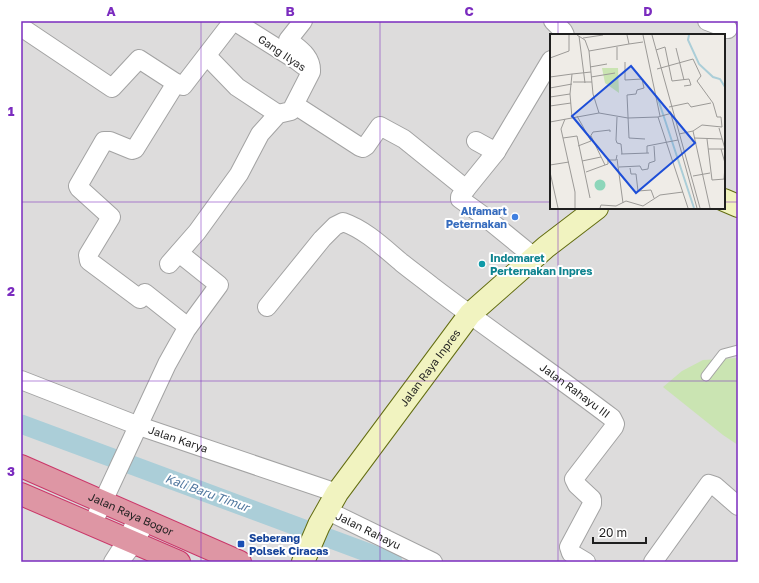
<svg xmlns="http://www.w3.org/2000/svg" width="759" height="583" font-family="'Golos Text',sans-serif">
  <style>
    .residential { fill: #dddcdc; fill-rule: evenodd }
    .grass { fill: #cae4b2 }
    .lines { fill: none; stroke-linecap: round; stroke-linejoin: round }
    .canal { stroke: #abced8; stroke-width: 19 }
    .lane-casing { stroke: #a3a3a3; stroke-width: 11 }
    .street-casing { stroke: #a3a3a3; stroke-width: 20 }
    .secondary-casing { stroke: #636d10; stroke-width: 24 }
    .highway-casing { stroke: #ca3769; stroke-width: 24 }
    .lane { stroke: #fff; stroke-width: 9 }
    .street { stroke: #fff; stroke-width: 18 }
    .secondary { stroke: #f1f3c0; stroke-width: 22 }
    .highway { stroke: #de96a4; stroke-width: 22 }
    .grid { fill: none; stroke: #7b2cbf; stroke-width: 1; stroke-opacity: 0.55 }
    .shop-dot { fill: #3f7fe0; stroke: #fff; stroke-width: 1.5 }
    .culture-dot { fill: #0f9aa8; stroke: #fff; stroke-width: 1.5 }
    .transit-dot { fill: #1a4fb4; stroke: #fff; stroke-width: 1.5 }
    .labels { text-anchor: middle; stroke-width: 4; stroke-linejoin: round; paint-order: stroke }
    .street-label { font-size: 11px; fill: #1f1f1f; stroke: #fff }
    .shop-label { font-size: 11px; font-weight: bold; fill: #366cbe; stroke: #fff; text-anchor: end }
    .culture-label { font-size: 11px; font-weight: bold; fill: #0d838f; stroke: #fff; text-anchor: start }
    .transit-label { font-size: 11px; font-weight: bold; fill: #164399; stroke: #fff; text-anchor: start }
    .water-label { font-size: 12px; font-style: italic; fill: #52789f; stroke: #fff }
    .inset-river { fill: none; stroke: #abced8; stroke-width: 2 }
    .inset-road { fill: none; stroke: #9c9a97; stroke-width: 1 }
    .view { fill: #1d4ed8; fill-opacity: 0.15; stroke: #1d4ed8; stroke-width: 2 }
    .inset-edge { fill: none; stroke: #1f1f1f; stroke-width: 2 }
    .neatline { fill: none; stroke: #7b2cbf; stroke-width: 1.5 }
    .grid-label { font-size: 13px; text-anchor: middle; font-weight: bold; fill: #7b2cbf }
  </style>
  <rect width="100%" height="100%" fill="#efece7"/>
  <path class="residential" d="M21,21H738V562H21ZM551,35H724V208H551Z"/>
  <path class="grass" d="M738,358V445L723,435L663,387L682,371L703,360Z"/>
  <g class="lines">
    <path class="canal" d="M21,424L393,562"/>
    <g class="lane-casing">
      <g id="lane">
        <path d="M706,376L723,354L738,350"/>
        <path d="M125,562L138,545L150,523"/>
      </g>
    </g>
    <g class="street-casing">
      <g id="street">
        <path d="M234,21L296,60L304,66"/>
        <path d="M553,21L563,31L565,35"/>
        <path d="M707,21L728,29"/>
        <path d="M21,27L112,88L113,87L139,59L176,83L183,86L233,21"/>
        <path d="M207,56L237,87L278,114"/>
        <path d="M176,83L135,149L132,150L110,141H104L78,186L79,188L111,217L88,255L89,261L140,299L145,293L188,327"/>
        <path d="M295,105L360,147L363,148L366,146L380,126L404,139L466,189L460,197V199L485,217L534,257"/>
        <path d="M476,141L496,152L551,60"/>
        <path d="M466,189L496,152"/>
        <path d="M169,264L197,232L239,174L260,134L278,114L291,111L311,72C312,56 299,49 288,40L303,21"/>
        <path id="s1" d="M267,307L322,239L335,226L343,222C366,230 384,248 402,263C412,271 423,279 433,287C492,332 553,373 612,418L615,424L614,427L574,479L577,485L592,499V504L569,547L571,553L586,562"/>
        <path id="s2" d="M21,380L139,426L337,493"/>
        <path id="s3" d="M326,510L433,562"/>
        <path d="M92,525L167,364L186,330L219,285L179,253"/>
        <path d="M113,562L127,540L138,517"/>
        <path d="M653,562L709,484L715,486L738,506"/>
      </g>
    </g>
    <g class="secondary-casing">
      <g id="secondary">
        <path d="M724,200L738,206"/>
        <path id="s4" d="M303,562L319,525L337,493L470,314L546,247L597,208"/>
      </g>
    </g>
    <g class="highway-casing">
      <g id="highway">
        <path id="s5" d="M21,466L240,562"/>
        <path d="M21,494L179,562"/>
      </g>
    </g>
    <use href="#lane" class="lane"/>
    <use href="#street" class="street"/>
    <use href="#secondary" class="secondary"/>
    <use href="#highway" class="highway"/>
  </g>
  <path class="grid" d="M201,21V562M380,21V562M558,21V35M21,202H551M724,202H738M558,208V562M21,381H738"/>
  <circle class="shop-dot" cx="515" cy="217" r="4"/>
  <circle class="culture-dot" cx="482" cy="264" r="4"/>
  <rect class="transit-dot" x="237" y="540" width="8" height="8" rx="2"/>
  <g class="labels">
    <g class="street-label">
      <text transform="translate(282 53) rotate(34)" y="4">Gang Ilyas</text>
      <text dy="4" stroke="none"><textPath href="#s4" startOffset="233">Jalan Raya Inpres</textPath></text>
      <text dy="4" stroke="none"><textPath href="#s1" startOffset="402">Jalan Rahayu III</textPath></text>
      <text dy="4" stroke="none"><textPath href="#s2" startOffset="168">Jalan Karya</textPath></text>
      <text dy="4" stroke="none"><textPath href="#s5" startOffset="120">Jalan Raya Bogor</textPath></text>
      <text dy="4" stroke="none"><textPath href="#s3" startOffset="47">Jalan Rahayu</textPath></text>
    </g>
    <g class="shop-label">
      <text x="507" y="215">Alfamart<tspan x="507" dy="13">Peternakan</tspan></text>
    </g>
    <g class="culture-label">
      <text x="490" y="262">Indomaret<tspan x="490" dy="13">Perternakan Inpres</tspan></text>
    </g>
    <g class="transit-label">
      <text x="249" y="542">Seberang<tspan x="249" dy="13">Polsek Ciracas</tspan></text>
    </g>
    <g class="water-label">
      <text transform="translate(207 493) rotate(20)" y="4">Kali Baru Timur</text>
    </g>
  </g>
  <g transform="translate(550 34)">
    <rect width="175" height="175" fill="#efece7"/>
    <path d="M52,34H68L69,59L55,49Z" fill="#cae4b2"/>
    <path d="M44.5 151a5.5 5.5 0 1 1 11 0a5.5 5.5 0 1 1-11 0Z" fill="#8dd6ba"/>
    <path class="inset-river" d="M139,1L138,6L149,30L163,43L170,45L175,53M108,65L144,174"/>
    <path class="inset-road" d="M27,1L35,6L39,17L43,60L49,79M93,1L110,82M102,1L150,174M29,2L35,49M33,4L53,1M79,10L93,8M67,13V26M126,14L134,46M106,16L115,13L122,47L139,45L141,51L134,52M39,17L79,10L77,1M0,24L19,17V1M75,28V46L92,45L94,54L87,56L86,60L77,61L79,104L95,105M40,33L57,30M107,35L143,25L151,42L147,47L163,69L167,83H171M22,40L41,38M0,43L22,40L20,60L22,84M41,43L65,39M23,48H42M0,54L22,50M0,63L20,60M0,72L21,69M119,73L138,69L141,73L161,69M120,77L147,174M27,82L41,107L28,112M67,83L66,106L67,109L71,110L72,120M108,83L138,174M15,85L11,95L25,158V174M0,88L49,79L78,84L108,83L122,79M169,94L175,115M143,97L160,174M129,100L143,97L152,91L172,93L171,83M41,102L55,131L58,130V126H66L67,121M40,103L43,98L60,96V98M13,104L27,102L40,164M144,104L172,105M157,105L162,146L175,145M158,115H174M171,115L175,129M97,119V112L128,106M71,120L99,119M67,125L73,169M32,127L51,123M0,131L19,128M69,133L90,132L92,136L98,135L99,129L105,127L104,112M80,134L81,140H86L88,157L101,156L104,164M0,138L8,174M36,138L55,131M143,142L160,139M174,145L175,132M50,174L51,171L66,172L76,167L93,172L110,161L133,158"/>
    <path class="view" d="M81,32L145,109L86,159L22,82Z"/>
    <rect width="175" height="175" class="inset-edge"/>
  </g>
  <rect width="759" height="583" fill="none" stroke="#ffffff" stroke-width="44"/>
  <path d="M593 537v6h53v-6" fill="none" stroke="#1f1f1f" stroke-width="2"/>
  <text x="599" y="537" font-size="12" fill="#1f1f1f" stroke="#ffffff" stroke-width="3" paint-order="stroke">20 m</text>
  <rect x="22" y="22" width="715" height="539" class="neatline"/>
  <g class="grid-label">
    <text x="111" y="16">A</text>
    <text x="290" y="16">B</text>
    <text x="469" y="16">C</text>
    <text x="648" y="16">D</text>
    <text x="11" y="116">1</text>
    <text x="11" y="296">2</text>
    <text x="11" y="476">3</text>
  </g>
</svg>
